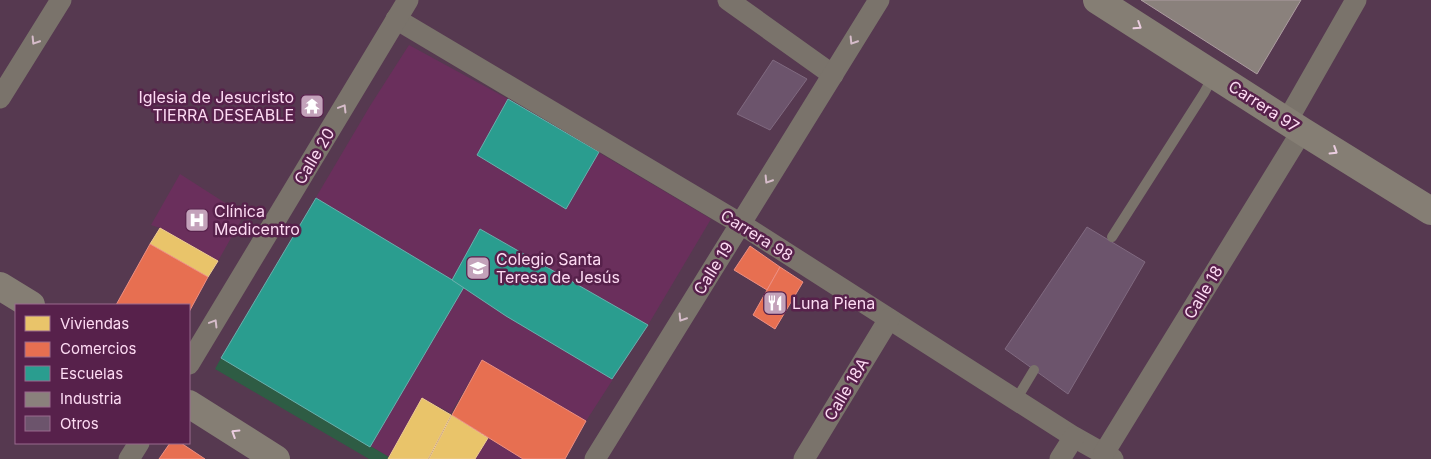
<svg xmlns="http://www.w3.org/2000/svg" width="1431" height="459" font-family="Inter,sans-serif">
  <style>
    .built { fill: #6a2f5c }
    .green { fill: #2e5c44 }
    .homes { fill: #e9c46a; stroke: #efcb93 }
    .shops { fill: #e76f51; stroke: #ee8f82 }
    .schools { fill: #2a9d8f; stroke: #69b0ad }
    .industry { fill: #8a817c; stroke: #ac9ca0 }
    .building { fill: #6c546c; stroke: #806a80 }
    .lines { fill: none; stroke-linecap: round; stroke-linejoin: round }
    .lane { stroke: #7a736b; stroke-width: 10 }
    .street { stroke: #7a736b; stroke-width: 21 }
    .secondary { stroke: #857e74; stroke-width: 28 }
    .oneway { stroke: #ebcde0 }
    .oneway2 { stroke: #d6bcca }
    .labels { text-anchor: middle; stroke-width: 5; stroke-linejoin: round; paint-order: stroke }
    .poi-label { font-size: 16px; fill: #fddbf3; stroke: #57214b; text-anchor: start }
    .street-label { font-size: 16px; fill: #fddbf3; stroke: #57214b }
  </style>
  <rect width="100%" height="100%" fill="#563950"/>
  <g class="built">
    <path d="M409,45L508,99L711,219L648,325L586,421L482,360L451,413L422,398L389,457L221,358L370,106Z"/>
    <path d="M180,174L244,215L218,261L160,228L151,225Z"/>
    <path d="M488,438L523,459H475Z"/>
  </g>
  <path class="green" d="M221,358L389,457L388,459H369L215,369Z"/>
  <g class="homes">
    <path d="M160,228L218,261L208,277L150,244Z"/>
    <path d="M422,398L451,415L428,459H388Z"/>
    <path d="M452,415L488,438L475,459H429Z"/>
  </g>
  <g class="shops">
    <path d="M150,244L208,277L189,312V305H116Z"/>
    <path d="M750,246L780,267L767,290L734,270Z"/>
    <path d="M780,267L803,282L775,329L753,315Z"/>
    <path d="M482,360L586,421L565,459H523L452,415Z"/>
    <path d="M170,443H181L205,459H159Z"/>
  </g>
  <g class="schools">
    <path d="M508,99L599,152L566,209L477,155Z"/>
    <path d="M316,198L464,287L370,447L221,358Z"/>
    <path d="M480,229L648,325L612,379L506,316L452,280Z"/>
  </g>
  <path class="industry" d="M1141,0H1301L1257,74Z"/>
  <g class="building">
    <path d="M773,60L807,79L770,130L737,114Z"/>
    <path d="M1087,227L1145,262L1068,394L1005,349Z"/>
  </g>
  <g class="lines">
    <g class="lane">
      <path d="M1112,237L1204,93L1214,75"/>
      <path d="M1016,400L1034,370"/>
    </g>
    <g class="street">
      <path d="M728,0L833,75"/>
      <path d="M396,19L741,224L1074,437L1113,459"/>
      <path d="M0,98L61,0"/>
      <path d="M1287,121L1356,0"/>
      <path d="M189,364L408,0"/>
      <path d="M1104,453L1302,131"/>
      <path d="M129,459L139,443"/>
      <path d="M595,459L879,0"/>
      <path d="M804,459L889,319"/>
      <path d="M1060,459L1074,437"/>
    </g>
    <g class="secondary">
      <path d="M1097,0L1302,131L1431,211"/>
      <path d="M0,286L31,305"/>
      <path d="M189,404L276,459"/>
    </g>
  </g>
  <defs><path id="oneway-chevron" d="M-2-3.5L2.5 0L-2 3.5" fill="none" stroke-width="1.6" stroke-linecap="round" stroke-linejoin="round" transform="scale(1.25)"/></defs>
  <g class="oneway">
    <use href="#oneway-chevron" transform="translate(1138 26) rotate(33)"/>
    <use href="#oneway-chevron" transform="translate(1334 151) rotate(32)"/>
    <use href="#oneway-chevron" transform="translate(235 433) rotate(-148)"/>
  </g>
  <g class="oneway2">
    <use href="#oneway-chevron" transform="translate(35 41) rotate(122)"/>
    <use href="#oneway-chevron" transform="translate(853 41) rotate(122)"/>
    <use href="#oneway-chevron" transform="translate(343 108) rotate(-59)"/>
    <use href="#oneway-chevron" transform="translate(768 180) rotate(122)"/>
    <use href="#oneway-chevron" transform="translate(682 318) rotate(122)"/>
    <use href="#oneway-chevron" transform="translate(214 323) rotate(-59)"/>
  </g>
  <defs>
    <g id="temple-square" transform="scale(1.25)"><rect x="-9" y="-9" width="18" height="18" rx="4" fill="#c3a2ba" stroke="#57214b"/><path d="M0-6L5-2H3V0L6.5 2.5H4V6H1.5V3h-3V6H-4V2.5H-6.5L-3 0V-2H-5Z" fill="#fff"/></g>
    <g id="hospital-square" transform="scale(1.25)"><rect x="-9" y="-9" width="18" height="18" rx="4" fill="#c3a2ba" stroke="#57214b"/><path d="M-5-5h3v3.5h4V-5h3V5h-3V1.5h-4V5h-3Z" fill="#fff"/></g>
    <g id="school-square" transform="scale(1.25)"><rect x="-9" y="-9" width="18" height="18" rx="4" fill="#c3a2ba" stroke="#57214b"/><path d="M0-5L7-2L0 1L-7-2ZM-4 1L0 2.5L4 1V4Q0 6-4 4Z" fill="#fff"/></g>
    <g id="restaurant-square" transform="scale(1.25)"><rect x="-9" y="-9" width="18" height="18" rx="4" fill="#c3a2ba" stroke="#57214b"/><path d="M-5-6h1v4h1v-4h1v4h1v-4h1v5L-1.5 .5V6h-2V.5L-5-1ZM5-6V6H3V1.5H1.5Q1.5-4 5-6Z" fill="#fff"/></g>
  </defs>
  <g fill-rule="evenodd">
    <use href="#temple-square" x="312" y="106"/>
    <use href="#hospital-square" x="197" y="220"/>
    <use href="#school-square" x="478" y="268"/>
    <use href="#restaurant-square" x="775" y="303"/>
  </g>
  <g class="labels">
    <g class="poi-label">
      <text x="294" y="103" text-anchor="end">Iglesia de Jesucristo<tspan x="294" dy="18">TIERRA DESEABLE</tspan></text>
      <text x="214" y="217">Clínica<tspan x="214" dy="18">Medicentro</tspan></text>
      <text x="496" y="265">Colegio Santa<tspan x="496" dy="18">Teresa de Jesús</tspan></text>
      <text x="792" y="309">Luna Piena</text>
    </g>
    <g class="street-label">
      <text transform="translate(1264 106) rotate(33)" y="6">Carrera 97</text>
      <text transform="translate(314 156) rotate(-59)" y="6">Calle 20</text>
      <text transform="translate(757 235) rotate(32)" y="6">Carrera 98</text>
      <text transform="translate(713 268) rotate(-58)" y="6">Calle 19</text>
      <text transform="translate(1203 292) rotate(-59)" y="6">Calle 18</text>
      <text transform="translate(846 389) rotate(-59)" y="6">Calle 18A</text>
    </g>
  </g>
  <rect x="15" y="304" width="175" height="140" fill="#57214b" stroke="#996b8e"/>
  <rect x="25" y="316" width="25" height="15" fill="#e9c46a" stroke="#996b8e"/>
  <text x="60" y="329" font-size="15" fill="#fddbf3">Viviendas</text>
  <rect x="25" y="342" width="25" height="15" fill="#e76f51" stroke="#996b8e"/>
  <text x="60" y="354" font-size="15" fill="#fddbf3">Comercios</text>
  <rect x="25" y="366" width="25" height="15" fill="#2a9d8f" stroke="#996b8e"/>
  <text x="60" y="379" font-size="15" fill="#fddbf3">Escuelas</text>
  <rect x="25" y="392" width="25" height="15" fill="#8a817c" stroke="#996b8e"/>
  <text x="60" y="404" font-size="15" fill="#fddbf3">Industria</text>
  <rect x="25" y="416" width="25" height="15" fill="#6c546c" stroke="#996b8e"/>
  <text x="60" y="429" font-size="15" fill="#fddbf3">Otros</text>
</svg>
